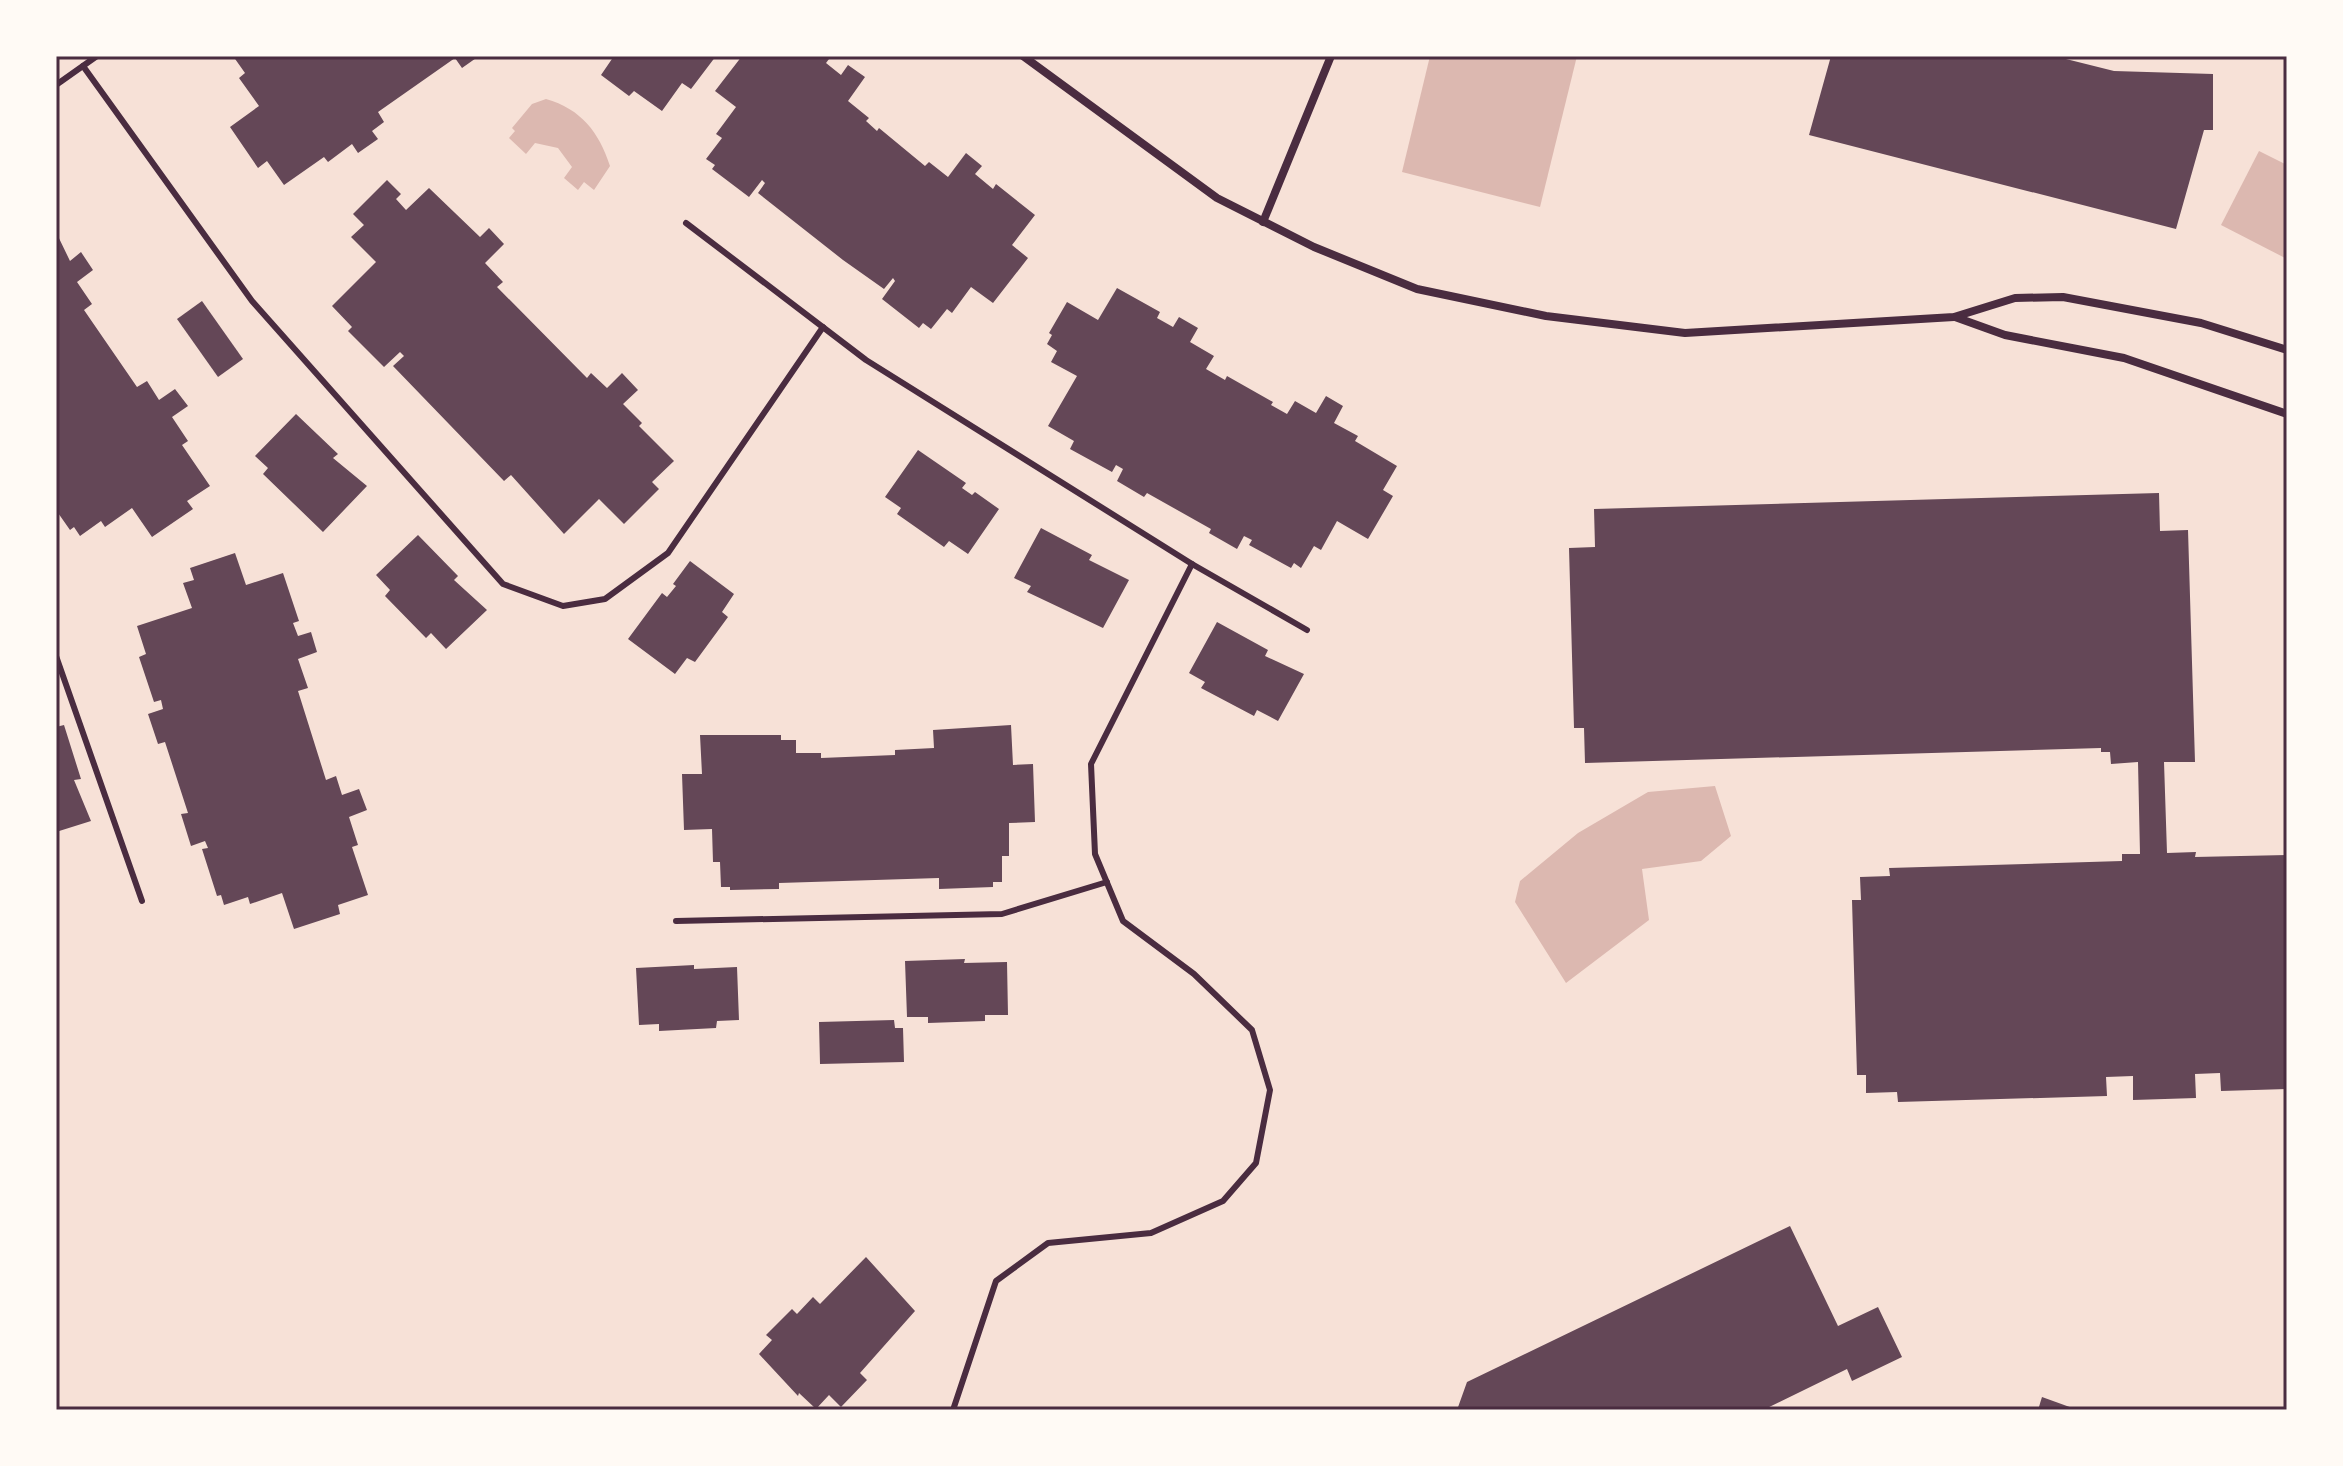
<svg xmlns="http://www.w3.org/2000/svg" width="2343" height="1466" font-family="'Roboto Condensed',sans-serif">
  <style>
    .water { fill: #dcb8b0 }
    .building { fill: #644757 }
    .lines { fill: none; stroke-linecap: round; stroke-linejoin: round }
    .service { stroke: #4a2c40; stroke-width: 6 }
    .minor { stroke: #4a2c40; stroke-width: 8 }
    .neatline { fill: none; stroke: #4a2c40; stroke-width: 3 }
  </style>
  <rect width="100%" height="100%" fill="#f7e1d7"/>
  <g class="water">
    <path d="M1430,56H1577L1540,207L1402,172Z"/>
    <path d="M546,99C581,109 599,132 610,166L594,190L584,182L578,190L564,178L572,167L558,148L535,143L526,154L509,138L515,131L512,128L532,104Z"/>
    <path d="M2259,151L2287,165V259L2221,225Z"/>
    <path d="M1715,786L1731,836L1701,861L1642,869L1649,920L1566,983L1515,902L1520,881L1578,833L1648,792Z"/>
  </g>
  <g class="building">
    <path d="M233,56H479L462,68L455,58L378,112L384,122L372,131L378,139L358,153L352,144L328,162L324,157L284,185L267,161L258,168L230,127L259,106L239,78L245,73Z"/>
    <path d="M614,56H716L691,89L682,83L662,111L634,91L629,96L601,75Z"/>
    <path d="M742,56H825L829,59L826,63L841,75L848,65L865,77L848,101L869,118L866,121L877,131L879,128L925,166L929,162L948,177L966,153L982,166L975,174L993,189L996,184L1035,215L1012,245L1028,258L993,303L971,287L952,313L947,309L931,329L923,323L919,328L882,299L895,281L893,278L884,289L843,260L758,193L765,183L762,180L749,197L712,169L715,165L706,159L722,138L716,134L736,107L715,91Z"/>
    <path d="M1831,56H2054L2114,71L2213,74V130H2204L2176,229L1809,135Z"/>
    <path d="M387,180L401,194L396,199L406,210L429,188L480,237L489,228L504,244L485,263L503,282L497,287L587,378L591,373L607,388L622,373L638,390L623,404L642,423L639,426L674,461L652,482L659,489L624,524L599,499L564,534L511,475L504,481L393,366L404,356L400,352L384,367L348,331L352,327L332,306L376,262L351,237L364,225L353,214Z"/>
    <path d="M56,232L70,261L81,252L93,270L77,282L92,304L84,310L137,387L147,381L159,400L175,389L188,406L172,417L188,441L182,445L210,486L187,501L193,509L152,537L132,508L105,527L101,521L80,536L74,527L70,530L56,510Z"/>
    <path d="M1117,288L1160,312L1157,318L1173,327L1179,317L1198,328L1190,342L1214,356L1206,369L1225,380L1227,376L1273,402L1271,405L1287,414L1295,401L1316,413L1326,396L1343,406L1334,423L1358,436L1355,441L1397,466L1383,490L1393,496L1368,539L1337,521L1321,550L1314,546L1301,568L1294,563L1291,568L1249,545L1252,540L1244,536L1237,549L1209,533L1211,529L1147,493L1144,497L1117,481L1123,469L1116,465L1112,472L1070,449L1074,441L1048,426L1077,376L1051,362L1057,351L1047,344L1052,335L1049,333L1067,302L1098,320Z"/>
    <path d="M202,301L243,359L218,377L177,319Z"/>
    <path d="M296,414L338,454L333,458L367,486L323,532L263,474L268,468L255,456Z"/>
    <path d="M918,450L966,483L962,488L972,495L975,492L999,509L968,554L949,541L944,547L897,514L901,508L885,497Z"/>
    <path d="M2159,493L2160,531L2188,530L2195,762H2164L2167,853L2196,852L2195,857L2287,855V1089L2221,1091L2220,1073L2195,1074L2196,1098L2133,1100V1076L2106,1077L2107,1096L1898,1102L1897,1092L1866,1093V1075H1857L1852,900H1861L1860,877L1890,876L1889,868L2122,861V854H2140L2138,762L2111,764L2110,752H2101V748L1585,763L1584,728H1574L1569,548L1595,547L1594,509Z"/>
    <path d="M1041,528L1092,555L1089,560L1129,580L1103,628L1027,592L1031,586L1014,578Z"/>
    <path d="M418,535L458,576L454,580L487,610L446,649L431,633L426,638L385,596L390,590L376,575Z"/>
    <path d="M235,553L246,585L283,573L299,621L293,623L298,636L311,632L317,652L298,659L308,688L298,691L326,780L336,776L342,795L359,789L367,810L349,817L358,845L352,847L368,895L338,905L340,914L294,929L282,893L250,904L248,897L224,905L221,895L217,896L202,849L208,848L205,841L191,846L181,814L188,813L165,742L158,744L148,714L163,709L161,700L154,702L139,657L146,654L137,626L192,608L183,583L194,580L190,568Z"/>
    <path d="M690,561L734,594L722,612L728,617L695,662L687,658L675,674L628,639L662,593L667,597L676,586L673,584Z"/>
    <path d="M1217,622L1268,650L1265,656L1304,674L1278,721L1257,710L1254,716L1201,688L1205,682L1189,673Z"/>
    <path d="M64,725L81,779L74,780L91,821L56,832V727Z"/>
    <path d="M1011,725L1013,765L1033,764L1035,822L1009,823V856H1002V882H993V887L939,889V878L779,883V889L730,890V887H721L720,862H713L712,829L684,830L682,774H702L700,735H781V740H796V753H821V758L895,755V750L934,748L933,730Z"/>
    <path d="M965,959L964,963L1007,962L1008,1015H985V1021L928,1023V1017H907L905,961Z"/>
    <path d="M694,965V969L737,967L739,1020L717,1021L716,1028L659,1031V1024L639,1025L636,968Z"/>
    <path d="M894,1020L895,1028H903L904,1062L820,1064L819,1022Z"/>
    <path d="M1790,1226L1838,1326L1878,1307L1902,1357L1852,1381L1847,1369L1763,1410H1457L1467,1382Z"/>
    <path d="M866,1257L915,1311L860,1373L867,1380L841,1407L829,1395L816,1409L799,1393L798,1396L759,1354L772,1340L766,1335L792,1309L797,1314L813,1297L820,1304Z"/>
    <path d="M2042,1397L2078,1410H2038Z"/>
  </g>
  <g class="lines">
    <g class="service">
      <path d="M83,66L252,301L503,584L563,606L605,599L668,553L823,327"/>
      <path d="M56,85L97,56"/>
      <path d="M686,223L866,360L1192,564L1307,630"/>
      <path d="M56,656L142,901"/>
      <path d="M676,921L1002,914L1107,882"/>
      <path d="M953,1410L996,1281L1048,1243L1151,1233L1223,1201L1256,1163L1270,1090L1252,1030L1194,974L1123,921L1095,854L1091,764L1192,564"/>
    </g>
    <g class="minor">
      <path d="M1023,56L1217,198L1314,247L1417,289L1546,316L1685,333L1954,317L2015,298L2063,297L2201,323L2287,350"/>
      <path d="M1263,222L1331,56"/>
      <path d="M1955,317L2005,335L2124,358L2287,414"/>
    </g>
  </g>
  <rect width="2343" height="1466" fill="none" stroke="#fffaf5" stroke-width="116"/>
  <rect x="58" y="58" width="2227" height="1350" class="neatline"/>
</svg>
